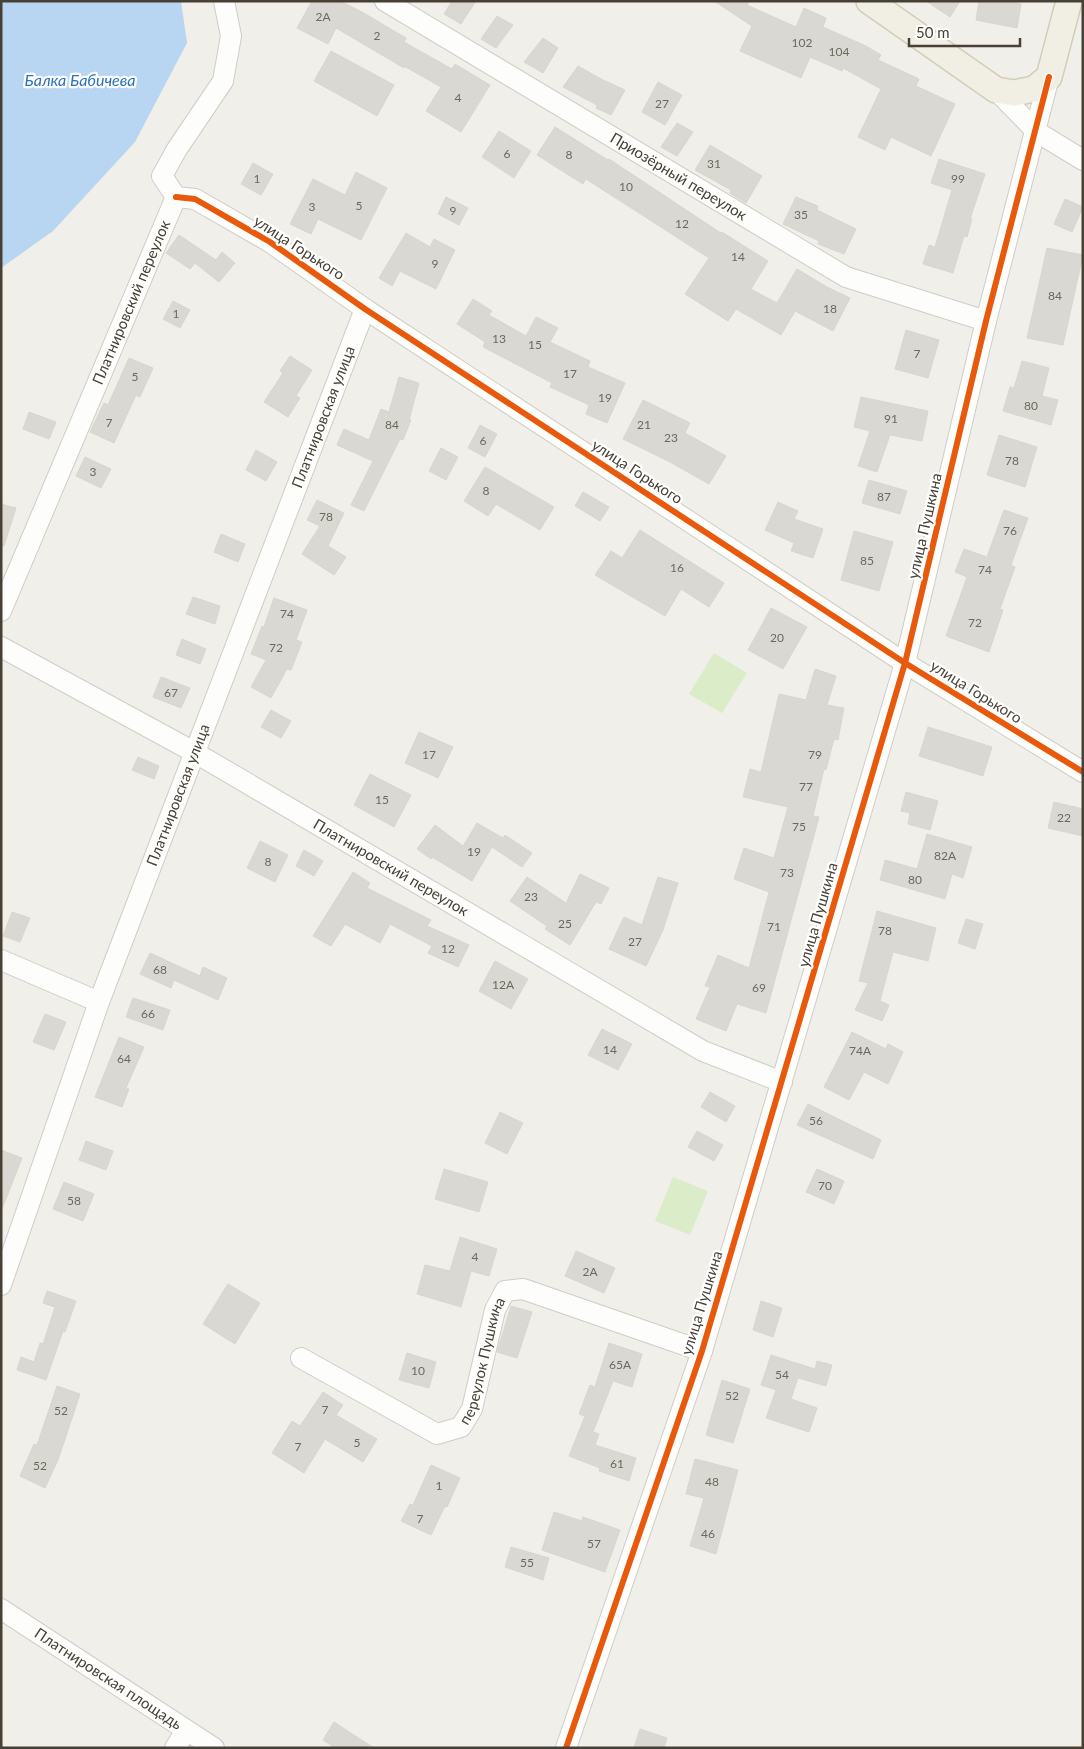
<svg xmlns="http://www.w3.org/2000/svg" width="1084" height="1749" font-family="Lato,sans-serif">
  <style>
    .green { fill: #dbecc8 }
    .water { fill: #b8d6f1 }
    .building { fill: #dad8d2; stroke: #d9d6cf }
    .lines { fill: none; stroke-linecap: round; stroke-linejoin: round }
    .minor-casing { stroke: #cecdc7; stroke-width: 22 }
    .major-casing { stroke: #d3cdb6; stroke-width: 28 }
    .minor { stroke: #fdfdfc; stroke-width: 20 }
    .major { stroke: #f1eee3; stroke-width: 25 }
    .cycleway-casing { stroke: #fff; stroke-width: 9 }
    .cycleway { stroke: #e8590c; stroke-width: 6 }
    .labels { text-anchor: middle; stroke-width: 4.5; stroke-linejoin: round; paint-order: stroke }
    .number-label { font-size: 12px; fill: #6c685d }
    .street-label { font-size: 15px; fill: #474135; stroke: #fff }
    .water-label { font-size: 16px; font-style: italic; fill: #2972b8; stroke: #fff }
  </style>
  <rect width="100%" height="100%" fill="#f0efea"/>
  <g class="green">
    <path d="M714,653L747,673L722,713L689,694Z"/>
    <path d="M673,1177L708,1191L690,1235L655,1221Z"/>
  </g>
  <path class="water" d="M1,1H181L187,43L135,142L53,231L1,268Z"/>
  <g class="building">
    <path d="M312,1H340L362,12L406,38L404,42L452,69L455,64L490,85L461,132L426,111L441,87L404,66V68L336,28L328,44L297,28Z"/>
    <path d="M452,1H476L461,24L444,14Z"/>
    <path d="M714,1H749L747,5L796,27L804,8L826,18L823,27L866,46L881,55L878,60L919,79L916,86L955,104L931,156L891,137L885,150L858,137L881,89L843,68L842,71L810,57L801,78L740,51L752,26Z"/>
    <path d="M926,1H960L950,17Z"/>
    <path d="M979,1H1005L1021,4L1017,28L976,20Z"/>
    <path d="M497,16L513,25L496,48L481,39Z"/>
    <path d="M543,38L558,48L543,73L524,62Z"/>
    <path d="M331,51L394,85L377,116L314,81Z"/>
    <path d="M578,66L603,80L625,90L611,115L596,108L597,105L563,87Z"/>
    <path d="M658,82L682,95L665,125L642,112Z"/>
    <path d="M677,123L693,132L677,156L661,147Z"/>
    <path d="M555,127L608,160L609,159L721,233L722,232L768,261L751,289L777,303L797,269L827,287L850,298L833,331L795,311L781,335L736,309L728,321L685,294L709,258L586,179L583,184L537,155Z"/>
    <path d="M499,131L531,151L514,178L482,157Z"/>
    <path d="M710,145L762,176L746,203L730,193L731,190L695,170Z"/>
    <path d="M939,159L985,174L970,219H972L967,237L964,236L953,273L923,264L929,245L935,247L952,190L931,183Z"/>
    <path d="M253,163L273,174L261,195L241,184Z"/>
    <path d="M356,172L387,188L361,240L318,219L311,234L290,224L313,179L345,195Z"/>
    <path d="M446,197L468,208L459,225L438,214Z"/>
    <path d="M796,197L818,206L817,210L856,229L844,254L818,244L819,241L783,224Z"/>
    <path d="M1065,199L1083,207L1072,232L1054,224Z"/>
    <path d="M406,233L430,247L434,239L455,250L436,289L400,271L392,286L379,278Z"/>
    <path d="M179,235L216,260L222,252L235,263L219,282L195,263L190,269L166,253Z"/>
    <path d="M1047,248L1083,255L1063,345L1027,338Z"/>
    <path d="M473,299L492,311L489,315L526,336L536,317L558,328L550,342L590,361L588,367L625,383L607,423L586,414L589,405L550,387L552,383L483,347L485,342L457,324Z"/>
    <path d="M173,301L190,310L180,328L163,319Z"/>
    <path d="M906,330L939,340L928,378L895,369Z"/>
    <path d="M290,356L312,370L296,396L300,398L288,417L264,402L283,373L280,371Z"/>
    <path d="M129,358L153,368L140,397L136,395L114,443L90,432L104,403L108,405Z"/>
    <path d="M1022,361L1049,368L1042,396L1058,400L1051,425L1003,411L1010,387L1014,388Z"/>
    <path d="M399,377L419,383L409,420H411L403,440L400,439L364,511L351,505L373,461L337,445L344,429L369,440L381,409L389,412Z"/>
    <path d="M861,397L928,411L922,441L890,435L877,472L858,466L870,431L854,427Z"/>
    <path d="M643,400L690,423L685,433L726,456L709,484L670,462L623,439Z"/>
    <path d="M29,412L56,422L49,439L23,429Z"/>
    <path d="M480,425L497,434L485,457L468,448Z"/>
    <path d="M999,435L1037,447L1025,487L987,475Z"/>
    <path d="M441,448L458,457L446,480L429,471Z"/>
    <path d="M256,450L277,462L266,481L246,470Z"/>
    <path d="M85,457L111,469L101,488L76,476Z"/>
    <path d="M485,467L554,507L540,530L496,504L488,516L464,501Z"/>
    <path d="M869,480L907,491L900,514L862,503Z"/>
    <path d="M583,492L609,507L600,521L575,506Z"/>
    <path d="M317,500L344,513L328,546L346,557L334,575L302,554L320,526L307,520Z"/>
    <path d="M778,502L798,511L794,519L823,529L813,558L791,551L794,543L765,530Z"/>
    <path d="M1,504L16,508L4,546H1Z"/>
    <path d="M1004,510L1028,518L1011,565L1015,567L1000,609L1003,610L989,652L946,636L967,577L955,572L964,549L987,557Z"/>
    <path d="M640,530L724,583L709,607L681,589L665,616L595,575L611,551L622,558Z"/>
    <path d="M854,531L893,542L879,591L841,580Z"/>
    <path d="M221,534L245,544L238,562L214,552Z"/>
    <path d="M193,597L220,606L215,624L186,614Z"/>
    <path d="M274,598L307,610L296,640L302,642L291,670L287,669L271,698L251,687L266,660L251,654L262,626L264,627Z"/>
    <path d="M771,608L807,627L783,669L748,650Z"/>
    <path d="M182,639L206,649L200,664L176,655Z"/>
    <path d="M815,669L836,676L827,705L844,708L838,740L834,739L826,770L824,769L813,816L819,817L766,1013L737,1004L726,1031L696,1019L710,987L705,986L718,955L749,968L769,892L734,879L744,848L774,858L788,807L743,797L750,769L761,772L779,694L806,700Z"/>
    <path d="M161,677L190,688L181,708L153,697Z"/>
    <path d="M271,710L291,721L281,738L261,727Z"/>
    <path d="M928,727L992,747L983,776L919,756Z"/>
    <path d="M419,732L453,747L438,778L405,763Z"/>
    <path d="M138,757L159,766L154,779L132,770Z"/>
    <path d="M370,774L411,795L394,827L354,805Z"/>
    <path d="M906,792L938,801L930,830L908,824L910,813L901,811Z"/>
    <path d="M1054,802L1083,809V836L1048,828Z"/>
    <path d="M477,823L503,838L505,835L532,853L522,867L492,847L472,881L432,857L431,859L417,849L435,825L463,846Z"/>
    <path d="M927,834L972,847L963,878L952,874L945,899L880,880L885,860L917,869Z"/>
    <path d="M260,841L288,855L275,882L247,868Z"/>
    <path d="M304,850L323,861L314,876L296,866Z"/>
    <path d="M353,872L370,883L367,888L431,920L427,926L469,945L458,967L428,953L432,946L390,924L380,943L345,924L331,946L313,936Z"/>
    <path d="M580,874L609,888L601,904L596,902L570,945L545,929L547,926L510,901L527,877L566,903Z"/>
    <path d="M658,877L678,883L663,930L646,966L609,949L624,917L642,925Z"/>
    <path d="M877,911L936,928L928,961L893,952L880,1001L889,1005L882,1021L855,1010L868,983L859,981Z"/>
    <path d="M12,912L30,918L20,942L3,936Z"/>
    <path d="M966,919L983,924L975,949L958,943Z"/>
    <path d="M150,953L200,976L203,967L227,978L218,1000L174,980L171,988L140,974Z"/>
    <path d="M495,961L528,979L511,1009L479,991Z"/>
    <path d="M133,998L170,1010L163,1030L126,1017Z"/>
    <path d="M45,1014L66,1022L54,1050L33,1042Z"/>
    <path d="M602,1029L632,1044L618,1070L588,1055Z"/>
    <path d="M852,1032L886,1049L888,1044L903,1052L888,1084L864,1072L849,1100L824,1087Z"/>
    <path d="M119,1037L144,1047L126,1088L129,1089L122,1107L95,1097Z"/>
    <path d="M710,1092L735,1106L726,1122L701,1107Z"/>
    <path d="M808,1104L881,1140L873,1159L797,1125Z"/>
    <path d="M500,1112L523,1123L507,1154L485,1143Z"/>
    <path d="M697,1131L723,1145L714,1161L688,1147Z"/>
    <path d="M86,1141L113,1151L106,1170L79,1160Z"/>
    <path d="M1,1150L22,1158L2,1209L1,1208Z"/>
    <path d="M444,1169L488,1182L479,1212L435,1199Z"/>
    <path d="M817,1169L844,1181L834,1204L806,1192Z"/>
    <path d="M64,1182L94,1194L83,1221L53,1209Z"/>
    <path d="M460,1237L497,1249L489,1276L471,1271L461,1307L417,1294L425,1265L450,1271Z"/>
    <path d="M576,1251L615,1268L604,1293L565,1276Z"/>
    <path d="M228,1284L260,1303L235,1344L203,1324Z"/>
    <path d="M47,1291L76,1301L65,1332L63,1331L46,1380L17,1370L21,1357L34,1362L40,1343L43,1344L55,1307L43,1303Z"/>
    <path d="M761,1301L782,1308L773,1337L753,1330Z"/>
    <path d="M511,1306L532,1312L517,1358L497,1352Z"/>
    <path d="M609,1343L642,1354L632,1387L613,1381L593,1432L599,1434L595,1445L636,1458L629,1481L599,1471L600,1468L569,1456L585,1416L579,1414L590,1385L595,1387Z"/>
    <path d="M407,1353L436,1362L429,1388L399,1380Z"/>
    <path d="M771,1355L815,1369L817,1361L832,1365L826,1386L798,1378L791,1399L817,1408L809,1432L766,1418L776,1390L761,1385Z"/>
    <path d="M722,1380L750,1389L733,1443L706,1435Z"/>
    <path d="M57,1386L80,1394L58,1460L45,1488L20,1476L34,1444L37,1445Z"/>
    <path d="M323,1392L343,1405L336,1415L377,1439L363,1462L325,1439L304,1473L272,1453L292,1421L300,1426Z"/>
    <path d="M695,1459L738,1470L716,1554L690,1546L704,1498L686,1494Z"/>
    <path d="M431,1465L460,1478L447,1507L445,1506L431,1535L401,1521L410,1504L413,1505Z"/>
    <path d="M554,1512L582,1521L583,1517L620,1530L605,1572L542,1550Z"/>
    <path d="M511,1547L549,1558L543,1580L505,1567Z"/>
    <path d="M334,1722L374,1748H335L323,1740Z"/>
    <path d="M640,1729L667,1738L664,1748H634Z"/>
  </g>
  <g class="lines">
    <g class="minor-casing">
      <g id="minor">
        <path id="s1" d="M385,1L846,277L986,321"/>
        <path d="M996,90L1037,132L1083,160"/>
        <path d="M176,197L195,199L270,242L365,309L905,663L1083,772"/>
        <path id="s2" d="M1,611L176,197L162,176L177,149L223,81L231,36L224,1"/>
        <path id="s3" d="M1,647L194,752L703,1051L782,1082"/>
        <path d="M1,960L99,1002"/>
        <path id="s4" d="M1,1285L99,1002L365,309"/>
        <path id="s5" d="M301,1358L437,1434L461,1427L472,1409L495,1310L505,1291L523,1289L702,1351"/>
        <path id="s6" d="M1,1609L214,1748"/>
        <path d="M175,1748L186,1731"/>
        <path d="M566,1748L702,1351L905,663L986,321L1049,77"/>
      </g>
    </g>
    <g class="major-casing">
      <path id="major" d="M869,1L996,90L1014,93L1034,89L1049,77L1069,1"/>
    </g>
    <use href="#minor" class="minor"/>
    <use href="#major" class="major"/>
    <g class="cycleway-casing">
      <g id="cycleway">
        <path d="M176,197L195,199L270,242L365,309L905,663L1083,772"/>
        <path d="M566,1748L702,1351L905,663L986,321L1049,77"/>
      </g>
    </g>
    <use href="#cycleway" class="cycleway"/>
  </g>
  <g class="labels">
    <g class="number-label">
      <text x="323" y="21">2А</text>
      <text x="377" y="40">2</text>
      <text x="802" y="47">102</text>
      <text x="839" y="56">104</text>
      <text x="458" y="102">4</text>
      <text x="662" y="108">27</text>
      <text x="507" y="158">6</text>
      <text x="569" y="159">8</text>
      <text x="714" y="168">31</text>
      <text x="257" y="183">1</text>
      <text x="958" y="183">99</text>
      <text x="626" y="191">10</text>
      <text x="359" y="210">5</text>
      <text x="312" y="211">3</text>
      <text x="453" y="215">9</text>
      <text x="801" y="219">35</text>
      <text x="682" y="228">12</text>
      <text x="738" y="261">14</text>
      <text x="435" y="268">9</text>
      <text x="1055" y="300">84</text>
      <text x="830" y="313">18</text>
      <text x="176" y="318">1</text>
      <text x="499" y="343">13</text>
      <text x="535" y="349">15</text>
      <text x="917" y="358">7</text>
      <text x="570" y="378">17</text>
      <text x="135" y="381">5</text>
      <text x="605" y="402">19</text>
      <text x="1031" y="410">80</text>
      <text x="891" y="423">91</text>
      <text x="109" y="427">7</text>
      <text x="392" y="429">84</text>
      <text x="644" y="429">21</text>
      <text x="671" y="442">23</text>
      <text x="483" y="445">6</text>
      <text x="1012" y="465">78</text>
      <text x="93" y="476">3</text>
      <text x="486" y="495">8</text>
      <text x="884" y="501">87</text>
      <text x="326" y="521">78</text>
      <text x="1010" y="535">76</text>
      <text x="867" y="565">85</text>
      <text x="677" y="572">16</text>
      <text x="985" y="574">74</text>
      <text x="287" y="618">74</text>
      <text x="975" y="627">72</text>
      <text x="777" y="642">20</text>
      <text x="276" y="652">72</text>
      <text x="171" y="697">67</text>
      <text x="429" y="759">17</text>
      <text x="815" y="759">79</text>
      <text x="806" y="791">77</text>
      <text x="382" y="804">15</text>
      <text x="1064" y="822">22</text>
      <text x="799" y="831">75</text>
      <text x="474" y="856">19</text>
      <text x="945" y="860">82А</text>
      <text x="268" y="866">8</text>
      <text x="787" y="877">73</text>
      <text x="915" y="884">80</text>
      <text x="531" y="901">23</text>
      <text x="565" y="928">25</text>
      <text x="774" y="931">71</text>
      <text x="885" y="935">78</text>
      <text x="635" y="946">27</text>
      <text x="448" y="953">12</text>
      <text x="160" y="974">68</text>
      <text x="503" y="989">12А</text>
      <text x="759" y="992">69</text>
      <text x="148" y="1018">66</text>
      <text x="610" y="1054">14</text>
      <text x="860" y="1055">74А</text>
      <text x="124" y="1063">64</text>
      <text x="816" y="1125">56</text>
      <text x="825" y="1190">70</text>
      <text x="74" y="1205">58</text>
      <text x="475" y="1261">4</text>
      <text x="590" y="1276">2А</text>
      <text x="620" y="1369">65А</text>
      <text x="418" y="1375">10</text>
      <text x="782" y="1379">54</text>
      <text x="732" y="1400">52</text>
      <text x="325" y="1414">7</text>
      <text x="61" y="1415">52</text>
      <text x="357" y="1447">5</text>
      <text x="298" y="1451">7</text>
      <text x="617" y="1468">61</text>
      <text x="40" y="1470">52</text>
      <text x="712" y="1486">48</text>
      <text x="439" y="1490">1</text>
      <text x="420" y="1523">7</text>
      <text x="708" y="1538">46</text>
      <text x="594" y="1548">57</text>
      <text x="527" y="1567">55</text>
    </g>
    <g class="street-label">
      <text dy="5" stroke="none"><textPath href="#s1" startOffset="342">Приозёрный переулок</textPath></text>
      <text transform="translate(299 248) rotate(33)" y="5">улица Горького</text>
      <text dy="5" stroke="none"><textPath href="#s2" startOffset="335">Платнировский переулок</textPath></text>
      <text dy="5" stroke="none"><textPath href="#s4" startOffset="926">Платнировская улица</textPath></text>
      <text transform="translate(637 472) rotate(33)" y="5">улица Горького</text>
      <text transform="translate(925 526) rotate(-77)" y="5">улица Пушкина</text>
      <text transform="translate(976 692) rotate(32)" y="5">улица Горького</text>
      <text dy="5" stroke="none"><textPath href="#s4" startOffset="521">Платнировская улица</textPath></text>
      <text dy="5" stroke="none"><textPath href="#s3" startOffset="448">Платнировский переулок</textPath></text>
      <text transform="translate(818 915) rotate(-74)" y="5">улица Пушкина</text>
      <text transform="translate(702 1303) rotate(-73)" y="5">улица Пушкина</text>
      <text dy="5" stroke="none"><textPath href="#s5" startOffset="251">переулок Пушкина</textPath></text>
      <text dy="5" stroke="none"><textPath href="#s6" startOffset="128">Платнировская площадь</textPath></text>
    </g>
    <g class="water-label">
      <text x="80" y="86">Балка Бабичева</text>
    </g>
  </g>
  <rect width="1084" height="1749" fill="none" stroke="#474135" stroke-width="5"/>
  <path d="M909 38v8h111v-8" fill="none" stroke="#474135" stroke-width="2.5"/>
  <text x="916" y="38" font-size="15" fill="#474135" stroke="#ffffff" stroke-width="4" paint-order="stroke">50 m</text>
</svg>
